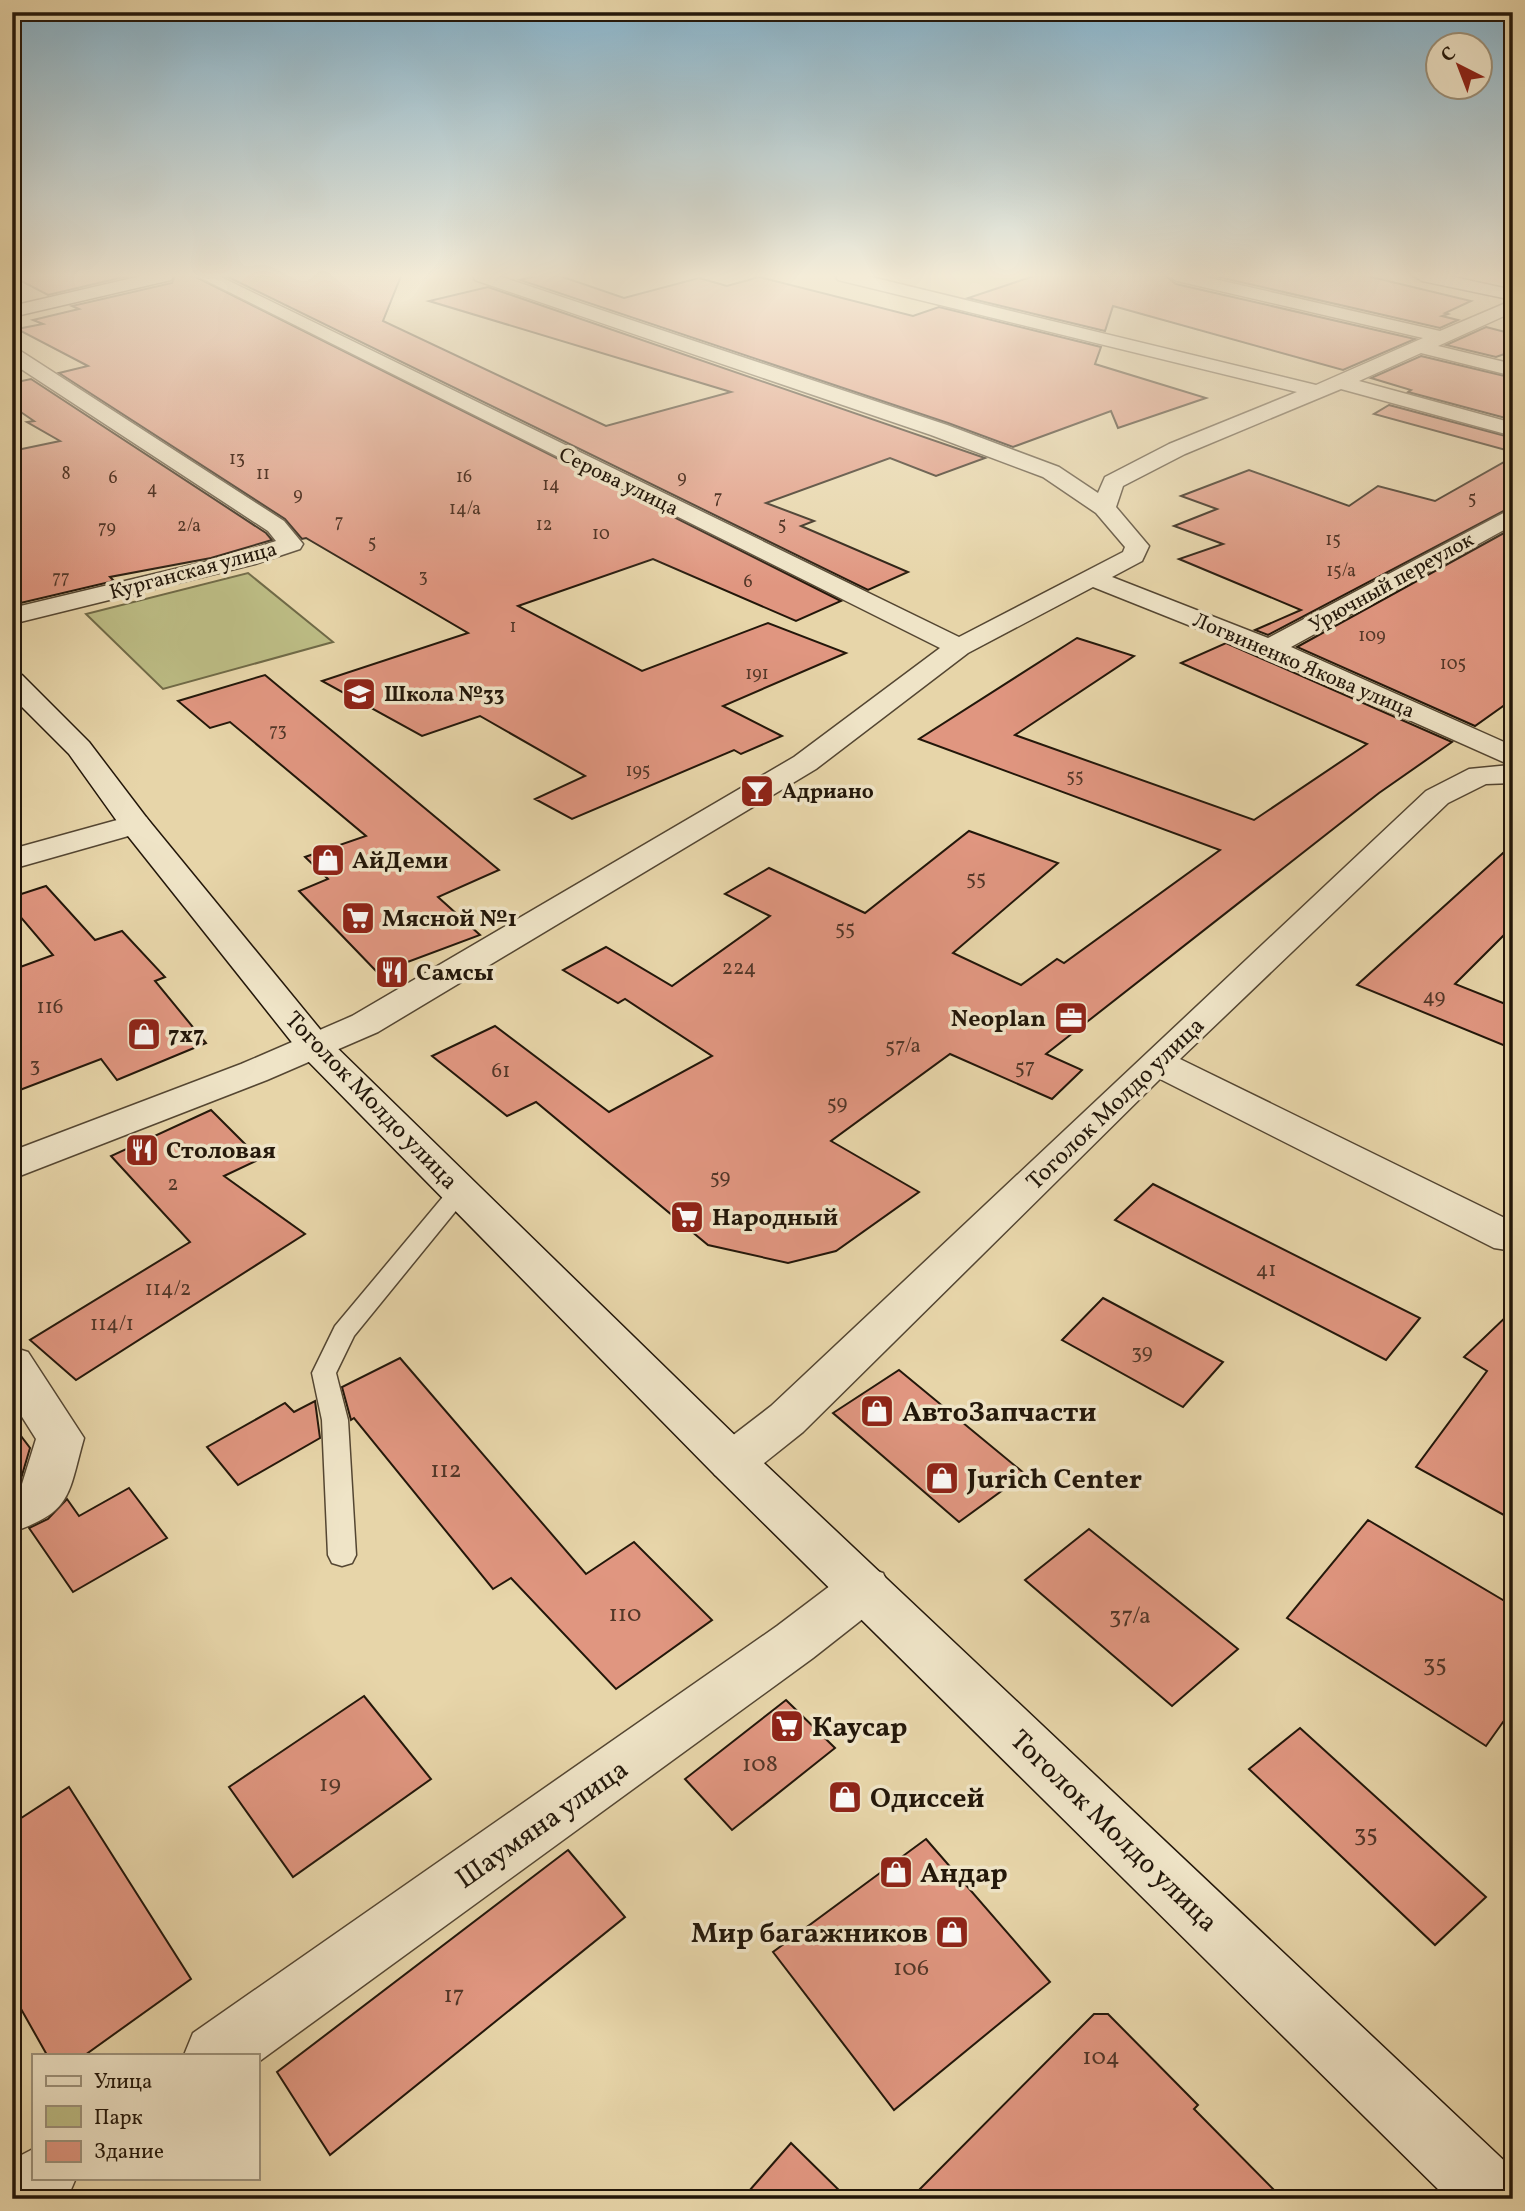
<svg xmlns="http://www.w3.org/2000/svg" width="1525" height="2211" font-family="Vollkorn,serif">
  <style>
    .green { fill: #bcbc84; stroke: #706a47; stroke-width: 2 }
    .building { fill: #e09680; stroke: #23170a; stroke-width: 2 }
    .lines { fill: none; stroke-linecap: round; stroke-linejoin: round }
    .lane-casing { stroke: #544632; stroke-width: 3 }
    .street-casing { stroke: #544632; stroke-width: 3 }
    .secondary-casing { stroke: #23170a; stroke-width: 3 }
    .lane { fill: #efe4c7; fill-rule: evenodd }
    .street { fill: #efe4c7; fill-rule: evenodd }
    .secondary { fill: #efe4c7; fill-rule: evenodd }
    .labels { text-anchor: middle; stroke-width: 7; stroke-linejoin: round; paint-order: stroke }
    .far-number-label { font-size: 18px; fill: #523728 }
    .far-street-label { font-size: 21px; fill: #23170a; stroke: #efe4c7 }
    .far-poi-label { font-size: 21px; font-weight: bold; fill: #23170a; stroke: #efe4c7; text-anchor: start }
    .number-label { font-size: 21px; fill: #523728 }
    .poi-label { font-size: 24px; font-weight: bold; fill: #23170a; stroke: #efe4c7; text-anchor: start }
    .street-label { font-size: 24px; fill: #23170a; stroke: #efe4c7 }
    .near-number-label { font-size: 24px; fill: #523728 }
    .near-poi-label { font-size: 28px; font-weight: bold; fill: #23170a; stroke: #efe4c7; text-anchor: start }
    .near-street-label { font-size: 28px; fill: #23170a; stroke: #efe4c7 }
  </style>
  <rect width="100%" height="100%" fill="#e7d5a9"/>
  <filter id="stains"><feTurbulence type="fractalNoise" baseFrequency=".00286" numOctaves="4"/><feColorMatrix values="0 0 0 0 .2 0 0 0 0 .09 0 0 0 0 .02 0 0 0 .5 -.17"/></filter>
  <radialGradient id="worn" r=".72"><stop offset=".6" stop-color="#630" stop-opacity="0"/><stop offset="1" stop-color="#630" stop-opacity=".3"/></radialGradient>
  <path class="green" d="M248,573L333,642L163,689L86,614Z"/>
  <g class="building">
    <path d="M12,276H128L48,295Z"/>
    <path d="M175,276H194L841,601L796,621L653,559L518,606L642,671L768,623L846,653L723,706L782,736L741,754L734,750L572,819L535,799L585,776L480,716L422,736L322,681L468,633L306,538L302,539L285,519L59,373L88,366L17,329L43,324L33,320L79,309L72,306L172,283Z"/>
    <path d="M226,276H401L383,321L606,426L731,392L429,301L488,287L985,458L936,476L890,458L766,503L814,521L801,526L908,572L868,590Z"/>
    <path d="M536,276H560L624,298L699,278L727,286L759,277L913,316L939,307L1101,347L1095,364L1206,398L1118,428L1111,411L1013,447L948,423L520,280Z"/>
    <path d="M1034,276H1166L1176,284L1415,339L1343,370L1113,306L1105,331L968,298Z"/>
    <path d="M1214,276H1367L1471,301L1445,313L1448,314L1442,316L1458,320L1440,328Z"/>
    <path d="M1486,327L1513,334V351L1496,357L1446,345Z"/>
    <path d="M1421,356L1513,378V420L1408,392L1411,390L1371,378Z"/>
    <path d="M31,379L266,533L272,540L211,558L110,577L114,581L12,605V451L60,441L27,422L34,421L12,406V383Z"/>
    <path d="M1389,405L1513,438V452L1374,414Z"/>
    <path d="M1513,457V506L1268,635L1255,630L1301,610L1179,559L1223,544L1174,526L1217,509L1181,496L1249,470L1349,506L1378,486L1435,501Z"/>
    <path d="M1513,528V699L1475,726L1297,647Z"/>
    <path d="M1077,638L1134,656L1015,735L1254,820L1367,744L1181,663L1226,643L1452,742L1379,793L1046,1054L1082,1070L1052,1099L950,1054L831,1141L919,1192L836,1251L788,1263L708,1245L536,1102L507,1116L432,1056L495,1026L609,1112L712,1056L625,999L618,1003L563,970L606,947L672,986L770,916L725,894L769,868L865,913L969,831L1058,863L953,953L1021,985L1057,959L1064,963L1220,850L919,739Z"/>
    <path d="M265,675L499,870L438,897L480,935L378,973L299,891L328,879L305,857L366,836L230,722L210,728L178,701Z"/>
    <path d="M1513,844V926L1455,984L1513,1007V1049L1357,985Z"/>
    <path d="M46,886L95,940L122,931L165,977L155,981L206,1043L117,1080L101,1059L12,1093V970L53,955L12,907V897Z"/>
    <path d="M211,1110L260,1159L224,1176L305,1234L76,1380L30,1340L190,1242L111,1156Z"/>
    <path d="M1153,1184L1420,1318L1386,1360L1115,1220Z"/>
    <path d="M1103,1298L1223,1362L1183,1407L1062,1340Z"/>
    <path d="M1513,1310V1520L1416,1467L1487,1371L1464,1357Z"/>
    <path d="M400,1358L586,1574L634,1542L712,1620L616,1689L511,1578L493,1589L354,1418L351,1420L342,1387Z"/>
    <path d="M899,1370L1025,1474L959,1522L833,1413Z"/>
    <path d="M315,1401L320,1438L238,1485L207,1447L285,1403L294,1412Z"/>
    <path d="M12,1424L30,1448L20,1482L12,1487Z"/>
    <path d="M129,1488L167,1538L73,1592L29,1528L48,1519L67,1499L79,1516Z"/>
    <path d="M1368,1520L1513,1606V1708L1486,1746L1287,1618Z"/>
    <path d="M1089,1529L1238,1649L1172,1706L1025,1580Z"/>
    <path d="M364,1696L431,1779L293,1877L229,1787Z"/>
    <path d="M786,1700L835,1748L732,1830L685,1779Z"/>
    <path d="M1300,1728L1486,1897L1435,1945L1249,1769Z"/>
    <path d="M69,1787L191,1979L85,2055H47L12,1993V1824Z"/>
    <path d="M926,1839L1050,1982L894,2110L773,1952Z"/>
    <path d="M568,1850L625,1917L330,2155L277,2072Z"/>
    <path d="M1094,2014H1108L1198,2105L1194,2109L1283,2199H910Z"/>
    <path d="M791,2143L848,2199H742Z"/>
  </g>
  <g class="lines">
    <g class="lane-casing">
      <path id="lane" d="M460,1184L468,1186L471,1191L468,1196L354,1336L336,1373L348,1420L356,1555L352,1563L342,1566L332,1563L328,1555L322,1420L312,1373L335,1326L452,1186Z"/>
    </g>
    <g class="street-casing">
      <g id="street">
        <path d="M197,276H219L959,637L1123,552L1125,547L1096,513L1043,477L931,435L475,280L473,276H499L947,425L1059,467L1098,493L1105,477L1169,444L1297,392L838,280L836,276H867L1316,385L1423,338L1177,281L1169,276H1201L1440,331L1513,300V312L1438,346L1513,364V376L1421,353L1359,381L1513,423V436L1341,389L1185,454L1123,486L1116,507L1149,546L1142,561L1112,577L1268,638L1513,508V525L1291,647L1513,746V783L1486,784L1448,803L1180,1059L1513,1222V1251L1494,1248L1160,1079L803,1432L749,1475L732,1481L715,1475L708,1462L715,1449L771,1406L1426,791L1469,769L1510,765L1261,654L1093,587L968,653L816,769L378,1032L267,1080L12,1179V1151L241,1064L352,1016L794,757L940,648Z"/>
        <path d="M12,348L19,350L284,521L303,544L300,549L255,564L12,624V608L238,554L276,541L268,531L12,363Z"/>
        <path d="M135,815L146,817L151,824L146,831L12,869V849Z"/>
        <path d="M12,1347L28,1352L84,1438C68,1494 73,1512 12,1532V1490L22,1484L36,1439L12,1401Z"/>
        <path d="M865,1567L883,1573L890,1588L883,1603L813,1658L257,2063V2055H184L193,2033L777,1626L847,1573Z"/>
        <path d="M33,2149V2178H76L67,2199H12V2160Z"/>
      </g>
    </g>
    <g class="secondary-casing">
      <g id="secondary">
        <path d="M141,276H173L171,280L12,317V306Z"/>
        <path d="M1414,276H1449L1513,290V300L1422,281Z"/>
        <path d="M12,673L22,675L89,742L146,817L328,1039L749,1449L1513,2169V2199H1448L715,1475L302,1055L124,831L69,754L12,697Z"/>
      </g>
    </g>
    <use href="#lane" class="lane"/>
    <use href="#street" class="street"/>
    <use href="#secondary" class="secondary"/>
  </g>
  <linearGradient id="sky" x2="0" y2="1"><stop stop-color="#87b6d0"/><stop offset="0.47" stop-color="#f4ecd8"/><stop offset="1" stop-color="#f4ecd8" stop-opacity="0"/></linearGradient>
  <rect width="1525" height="586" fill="url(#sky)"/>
  <defs>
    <g id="school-square" transform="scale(1.75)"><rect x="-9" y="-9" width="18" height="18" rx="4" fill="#8f2418" stroke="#efe4c7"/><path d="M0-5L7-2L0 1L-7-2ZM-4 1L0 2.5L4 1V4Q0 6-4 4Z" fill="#fff"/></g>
    <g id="bar-square" transform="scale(1.75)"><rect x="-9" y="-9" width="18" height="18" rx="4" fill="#8f2418" stroke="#efe4c7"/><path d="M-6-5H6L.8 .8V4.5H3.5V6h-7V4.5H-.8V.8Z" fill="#fff"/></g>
    <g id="shop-square" transform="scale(1.75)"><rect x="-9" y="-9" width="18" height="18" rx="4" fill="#8f2418" stroke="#efe4c7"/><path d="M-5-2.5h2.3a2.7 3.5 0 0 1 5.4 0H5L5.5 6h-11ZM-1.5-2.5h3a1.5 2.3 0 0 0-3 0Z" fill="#fff"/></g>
    <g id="supermarket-square" transform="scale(1.75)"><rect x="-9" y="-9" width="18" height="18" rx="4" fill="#8f2418" stroke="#efe4c7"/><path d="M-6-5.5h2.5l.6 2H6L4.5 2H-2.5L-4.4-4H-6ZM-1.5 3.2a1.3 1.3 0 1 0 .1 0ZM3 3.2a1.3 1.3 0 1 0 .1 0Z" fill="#fff"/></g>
    <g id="restaurant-square" transform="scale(1.75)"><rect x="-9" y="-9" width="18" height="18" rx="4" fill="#8f2418" stroke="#efe4c7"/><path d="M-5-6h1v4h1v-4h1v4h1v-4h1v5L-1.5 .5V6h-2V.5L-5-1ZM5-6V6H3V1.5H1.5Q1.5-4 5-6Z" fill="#fff"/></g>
    <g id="office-square" transform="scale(1.75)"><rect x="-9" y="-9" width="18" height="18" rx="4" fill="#8f2418" stroke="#efe4c7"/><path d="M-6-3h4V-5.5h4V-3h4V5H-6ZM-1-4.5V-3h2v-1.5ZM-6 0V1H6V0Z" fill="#fff"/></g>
  </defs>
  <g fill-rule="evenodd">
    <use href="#school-square" x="359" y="694"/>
    <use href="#bar-square" x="757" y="791"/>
    <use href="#shop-square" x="328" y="860"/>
    <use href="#supermarket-square" x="358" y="918"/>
    <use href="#restaurant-square" x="392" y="972"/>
    <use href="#office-square" x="1071" y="1018"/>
    <use href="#shop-square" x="144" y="1034"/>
    <use href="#restaurant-square" x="142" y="1150"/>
    <use href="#supermarket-square" x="687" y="1217"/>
    <use href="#shop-square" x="877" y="1411"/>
    <use href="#shop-square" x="942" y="1478"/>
    <use href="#supermarket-square" x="787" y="1726"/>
    <use href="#shop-square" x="845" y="1797"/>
    <use href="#shop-square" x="896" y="1872"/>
    <use href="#shop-square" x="952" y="1932"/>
  </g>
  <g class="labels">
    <g class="far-number-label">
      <text x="237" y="464">13</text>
      <text x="66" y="479">8</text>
      <text x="263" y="479">11</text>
      <text x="464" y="482">16</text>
      <text x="113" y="483">6</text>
      <text x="682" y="483">9</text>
      <text x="551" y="490">14</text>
      <text x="152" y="494">4</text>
      <text x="298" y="500">9</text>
      <text x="718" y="503">7</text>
      <text x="1472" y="504">5</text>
      <text x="465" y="514">14/а</text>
      <text x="339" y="527">7</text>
      <text x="544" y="530">12</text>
      <text x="782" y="530">5</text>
      <text x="189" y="531">2/а</text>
      <text x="107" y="533">79</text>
      <text x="601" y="539">10</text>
      <text x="1333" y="545">15</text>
      <text x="372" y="548">5</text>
      <text x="1341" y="576">15/а</text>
      <text x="423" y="582">3</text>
      <text x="61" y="583">77</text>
      <text x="748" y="587">6</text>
      <text x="513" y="632">1</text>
      <text x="1372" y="641">109</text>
      <text x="1453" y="669">105</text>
      <text x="757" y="679">191</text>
      <text x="278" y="736">73</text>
      <text x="638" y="776">195</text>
      <text x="1075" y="782">55</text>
    </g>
    <g class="far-street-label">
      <text transform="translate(619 481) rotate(26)" y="7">Серова улица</text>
      <text transform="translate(193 570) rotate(-15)" y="7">Курганская улица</text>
      <text transform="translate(1391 582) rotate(-29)" y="7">Урючный переулок</text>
      <text transform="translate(1304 665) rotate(23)" y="7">Логвиненко Якова улица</text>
    </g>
    <g class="far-poi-label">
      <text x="384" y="701">Школа №33</text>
      <text x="782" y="798">Адриано</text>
    </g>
    <g class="number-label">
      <text x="976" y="884">55</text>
      <text x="845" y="934">55</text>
      <text x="739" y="974">224</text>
      <text x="1434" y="1003">49</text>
      <text x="50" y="1013">116</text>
      <text x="903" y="1052">57/а</text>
      <text x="35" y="1071">3</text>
      <text x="1025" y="1073">57</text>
      <text x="501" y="1077">61</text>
      <text x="837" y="1109">59</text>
      <text x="720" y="1183">59</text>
      <text x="173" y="1190">2</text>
      <text x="1266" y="1276">41</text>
      <text x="168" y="1295">114/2</text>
      <text x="112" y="1330">114/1</text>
      <text x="1142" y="1358">39</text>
    </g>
    <g class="poi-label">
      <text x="352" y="868">АйДеми</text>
      <text x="382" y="926">Мясной №1</text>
      <text x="416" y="980">Самсы</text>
      <text x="1046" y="1026" text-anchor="end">Neoplan</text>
      <text x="168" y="1042">7x7</text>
      <text x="166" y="1158">Столовая</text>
      <text x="712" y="1225">Народный</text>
    </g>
    <g class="street-label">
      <text transform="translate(372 1100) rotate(46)" y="8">Тоголок Молдо улица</text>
      <text transform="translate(1115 1103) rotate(-44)" y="8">Тоголок Молдо улица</text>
    </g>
    <g class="near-number-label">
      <text x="446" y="1477">112</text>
      <text x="625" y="1621">110</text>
      <text x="1130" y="1623">37/а</text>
      <text x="1435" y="1671">35</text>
      <text x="760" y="1771">108</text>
      <text x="330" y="1791">19</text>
      <text x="1366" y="1841">35</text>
      <text x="911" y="1975">106</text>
      <text x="454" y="2002">17</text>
      <text x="1101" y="2064">104</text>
    </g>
    <g class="near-poi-label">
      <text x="902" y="1421">АвтоЗапчасти</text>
      <text x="967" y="1488">Jurich Center</text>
      <text x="812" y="1736">Каусар</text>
      <text x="870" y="1807">Одиссей</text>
      <text x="920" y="1882">Андар</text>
      <text x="928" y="1942" text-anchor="end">Мир багажников</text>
    </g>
    <g class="near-street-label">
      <text transform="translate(541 1823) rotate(-35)" y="10">Шаумяна улица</text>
      <text transform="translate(1115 1830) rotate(44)" y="10">Тоголок Молдо улица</text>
    </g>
  </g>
  <rect width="1525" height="2211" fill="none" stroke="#e7d5a9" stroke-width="42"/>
  <rect x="14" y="14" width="1497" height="2183" fill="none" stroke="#23170a" stroke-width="3.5"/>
  <rect x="21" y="21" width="1483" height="2169" fill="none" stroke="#23170a" stroke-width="2"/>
  <rect x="32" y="2054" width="228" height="126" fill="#efe4c7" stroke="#9d927b" stroke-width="2"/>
  <rect x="46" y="2076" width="35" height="10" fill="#efe4c7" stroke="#9d927b" stroke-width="2"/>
  <text x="94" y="2088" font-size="21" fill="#23170a">Улица</text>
  <rect x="46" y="2106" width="35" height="21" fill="#bcbc84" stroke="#9d927b" stroke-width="2"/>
  <text x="94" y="2124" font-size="21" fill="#23170a">Парк</text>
  <rect x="46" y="2141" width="35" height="21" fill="#e09680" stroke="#9d927b" stroke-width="2"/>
  <text x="94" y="2158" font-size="21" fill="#23170a">Здание</text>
  <g transform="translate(1459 66) rotate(318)"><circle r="33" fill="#efe4c7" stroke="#9d927b" stroke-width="2"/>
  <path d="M0-5L12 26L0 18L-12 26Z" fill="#8f2418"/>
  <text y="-10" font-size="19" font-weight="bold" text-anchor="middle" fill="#23170a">С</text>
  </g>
  <rect width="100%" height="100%" filter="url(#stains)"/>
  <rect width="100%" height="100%" fill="url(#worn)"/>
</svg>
